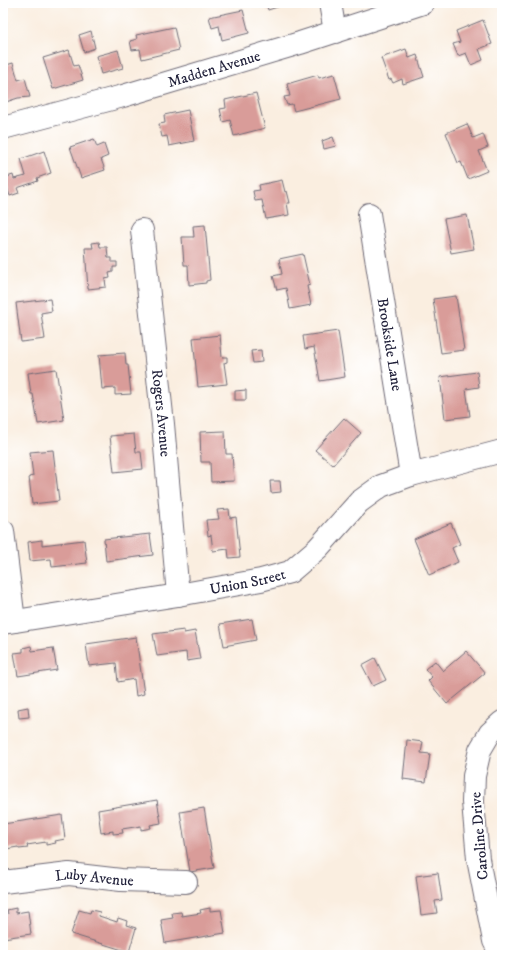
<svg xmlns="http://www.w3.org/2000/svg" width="505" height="958" font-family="'IM FELL DW Pica',serif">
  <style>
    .building { fill: #d99c99 }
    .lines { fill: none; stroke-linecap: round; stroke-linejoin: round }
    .minor-casing { stroke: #6e6975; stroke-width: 24 }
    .minor { stroke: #fff; stroke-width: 22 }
    .labels { text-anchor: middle; stroke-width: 4; stroke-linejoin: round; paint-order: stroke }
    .street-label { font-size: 15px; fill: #22223b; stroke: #fff }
  </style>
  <rect width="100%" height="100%" fill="#fff"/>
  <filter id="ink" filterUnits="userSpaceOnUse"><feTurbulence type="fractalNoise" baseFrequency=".025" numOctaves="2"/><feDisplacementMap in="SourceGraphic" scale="8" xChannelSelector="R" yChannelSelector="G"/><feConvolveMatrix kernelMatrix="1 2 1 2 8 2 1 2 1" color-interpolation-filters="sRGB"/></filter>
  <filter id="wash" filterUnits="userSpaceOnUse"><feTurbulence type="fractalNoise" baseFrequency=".012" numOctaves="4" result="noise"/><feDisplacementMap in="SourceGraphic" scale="16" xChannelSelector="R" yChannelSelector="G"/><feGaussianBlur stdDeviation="0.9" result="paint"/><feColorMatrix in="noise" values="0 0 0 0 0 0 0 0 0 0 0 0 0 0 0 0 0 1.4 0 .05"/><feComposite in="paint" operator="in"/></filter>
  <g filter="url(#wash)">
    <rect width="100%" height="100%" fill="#faeee0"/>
    <g id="blocks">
      <g class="building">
        <path d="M266,3H290L268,10Z"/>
        <path d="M243,10L249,33L222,40L219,26L212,28L209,17Z"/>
        <path d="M483,20L492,44L479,49L483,60L471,65L466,53L458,56L453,44L460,42L456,31Z"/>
        <path d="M174,27L179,50L142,59L140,49L132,50L130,41L137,39L136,35Z"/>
        <path d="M91,31L95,48L84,52L79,35Z"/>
        <path d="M406,49L409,58L417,55L424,77L403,84L402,79L393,83L391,79L389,80L381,58Z"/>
        <path d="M69,50L74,66L78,65L83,80L53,89L43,58Z"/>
        <path d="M118,50L123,68L101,74L96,56Z"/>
        <path d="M13,63L18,80L25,78L30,97L18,98L3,103V66Z"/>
        <path d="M334,74L341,99L294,111L292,104L287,105L284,97L290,96L287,84L318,75L319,78Z"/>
        <path d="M256,93L265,128L234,136L230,120L223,122L220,109L226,108L225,100Z"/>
        <path d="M188,110L194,141L169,146L167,136L162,137L159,124L165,123L164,115Z"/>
        <path d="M467,124L473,138L483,134L488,147L479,151L487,171L468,179L461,162L458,163L446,133Z"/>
        <path d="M333,137L336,146L324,149L322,141Z"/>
        <path d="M94,139L97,147L104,144L108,156L101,159L105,170L81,178L70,147Z"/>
        <path d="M44,151L51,173L37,178L38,181L17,188L19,193L10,196L4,178L13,175L14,179L26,176L21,159Z"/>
        <path d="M282,180L285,192L287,191L290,203H287L289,215L266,219L262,200L255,201L253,191L260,190L259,185Z"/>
        <path d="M467,215L474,249L451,253L444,219Z"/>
        <path d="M205,225L210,280L206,281V283L189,285L188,265H184L182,237H194L193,226Z"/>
        <path d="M99,242L100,247H107L108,258H112V262H117V267H113V272L109,273L110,278L105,279L106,287L88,289L85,248H93L92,243Z"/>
        <path d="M303,254L310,285L307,286L311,305L290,309L286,288L277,290L273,276L282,274L279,259Z"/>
        <path d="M456,296L464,350L441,353L433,299Z"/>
        <path d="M50,299L52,311L41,313L45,339L21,342L16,303Z"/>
        <path d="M338,331L345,377L320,381L314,347L305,349L303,336Z"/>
        <path d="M220,335L222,357H227V362L224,363L227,384L198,387L193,338Z"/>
        <path d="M261,350L262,362L253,363L251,351Z"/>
        <path d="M125,353L126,365H128L131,394L115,395V388L102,389L99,355Z"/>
        <path d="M56,369L64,420L38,424L33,394H31L28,373Z"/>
        <path d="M477,372L479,387L466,389L470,416L445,419L440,377Z"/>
        <path d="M246,390V400H235V391Z"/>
        <path d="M344,418L361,433L333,465L315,450Z"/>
        <path d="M225,431L226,454H232L234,481L211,482L210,462H201L200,432Z"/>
        <path d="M134,434L136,452H141L143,469L114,472L110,436Z"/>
        <path d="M53,450L59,501L32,504L29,477L33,476L30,452Z"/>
        <path d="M270,481H280L281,492L271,493Z"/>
        <path d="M229,509L230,518L236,517L240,557L229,558L228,549L213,551L211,535L208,536L206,520L219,519L217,510Z"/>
        <path d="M451,523L460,544L452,548L458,562L429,575L414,539Z"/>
        <path d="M150,534L153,555L106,561L104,539Z"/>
        <path d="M42,540V545L84,540L87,563L52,567L51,559L30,561L28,542Z"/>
        <path d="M252,619L256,640L224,646L220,624Z"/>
        <path d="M184,630V633L195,631L200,659L187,661L186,652L157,656L153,634Z"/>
        <path d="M136,637L144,694L136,696L134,679L118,682L116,663L89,666L86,644Z"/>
        <path d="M31,646L32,651L53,648L57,670L18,676L14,653L23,652V648Z"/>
        <path d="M466,651L485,673L447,704L428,681L432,677L425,669L435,661L443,671Z"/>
        <path d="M375,658L386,680L373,686L362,665Z"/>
        <path d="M28,707L29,717L19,718L18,709Z"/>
        <path d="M407,740L423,742L421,753L430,754L426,782L403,779Z"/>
        <path d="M157,800L161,823L150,825L151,828L141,830V826L122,829L123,833L113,834V831L101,833L98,810Z"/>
        <path d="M204,808L214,868L190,872L180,812Z"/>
        <path d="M62,815L65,839L55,841L56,843L46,845V842L27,845L28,848L19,849L18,847L6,849L3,824Z"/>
        <path d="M438,873L442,900L435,901L437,913L421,915L416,876Z"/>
        <path d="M16,908V913L28,911L31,934L3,938V915L8,914L7,910Z"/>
        <path d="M210,908V911L221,910L225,933L165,943L161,920L173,918L172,913L181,912L182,916L201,913L200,910Z"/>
        <path d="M79,910L90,913L91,910L100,912L99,916L117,922L118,918L127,921L126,925L136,928L129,952L71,934Z"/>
      </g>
    </g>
  </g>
  <g filter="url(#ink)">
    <use href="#blocks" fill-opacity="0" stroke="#6e6975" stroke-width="1"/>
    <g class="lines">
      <g class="minor-casing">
        <g id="minor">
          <path d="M330,3L335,32"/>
          <path id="s1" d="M3,128L123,96L300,43L423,3"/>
          <path id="s2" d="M369,214L411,475"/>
          <path id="s3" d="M142,230L163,424L178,595"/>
          <path d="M3,531L14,621"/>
          <path id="s4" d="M3,623L178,595L261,580L290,572L318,548L359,502L381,486L411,475L502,451"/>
          <path id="s5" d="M3,882L69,874L121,880L186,882"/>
          <path d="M501,955L494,941L478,859L473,802L474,776L480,750L490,733L502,722"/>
        </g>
      </g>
      <use href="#minor" class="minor"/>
    </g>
  </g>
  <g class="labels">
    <g class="street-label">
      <text dy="5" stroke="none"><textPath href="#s1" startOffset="219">Madden Avenue</textPath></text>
      <text dy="5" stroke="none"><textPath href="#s2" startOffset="132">Brookside Lane</textPath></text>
      <text dy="5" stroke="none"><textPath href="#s3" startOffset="184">Rogers Avenue</textPath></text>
      <text dy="5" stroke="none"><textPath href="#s4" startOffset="248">Union Street</textPath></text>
      <text transform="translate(479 836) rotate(-95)" y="5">Caroline Drive</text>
      <text dy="5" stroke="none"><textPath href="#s5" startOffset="92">Luby Avenue</textPath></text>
    </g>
  </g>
  <rect width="505" height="958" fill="none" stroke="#fff" stroke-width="16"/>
</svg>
